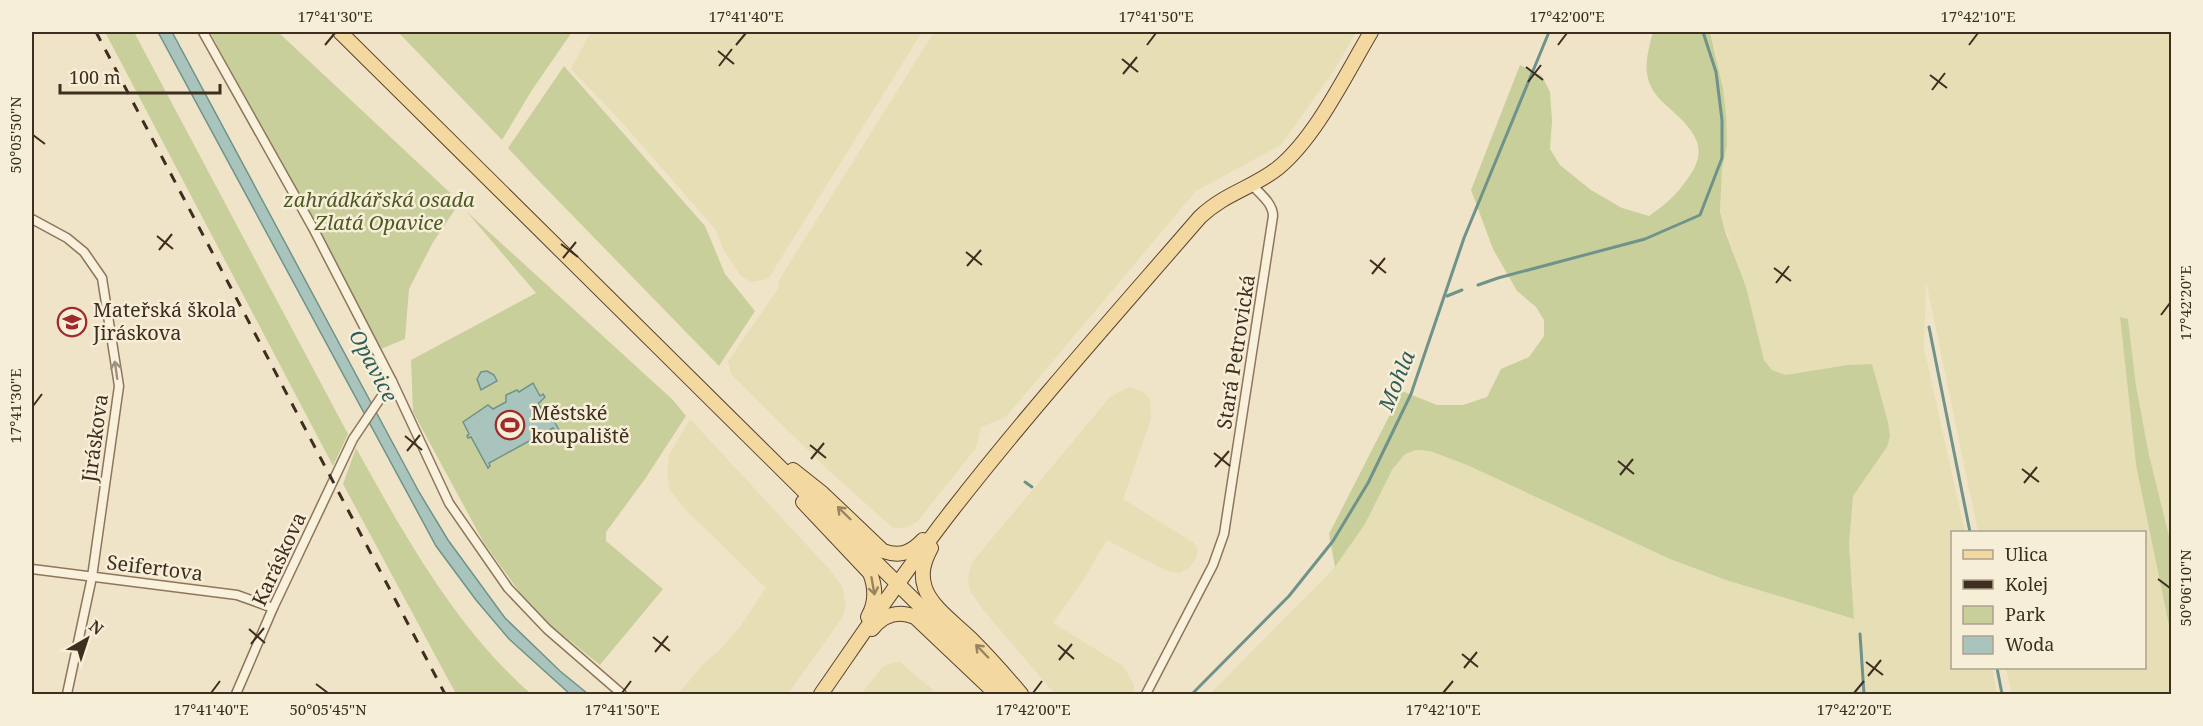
<svg xmlns="http://www.w3.org/2000/svg" width="2203" height="726" font-family="'Noto Serif',serif">
  <style>
    .farmland { fill: #e6deb5 }
    .green { fill: #c9cf9b }
    .water { fill: #a9c4bc; stroke: #6f938a; stroke-width: 1.5 }
    .lines { fill: none; stroke-linecap: round; stroke-linejoin: round }
    .stream { stroke: #6f938a; stroke-width: 3 }
    .minor-casing { stroke: #8d765c; stroke-width: 11 }
    .primary-casing { stroke: #5b4430; stroke-width: 16 }
    .minor { stroke: #faf1dc; stroke-width: 8 }
    .primary { stroke: #f3d9a0; stroke-width: 14 }
    .rail { stroke: #3d2e20; stroke-width: 3; stroke-dasharray: 10 10; stroke-linecap: butt }
    .oneway { stroke: #9c907e }
    .oneway2 { stroke: #988460 }
    .ticks { fill: none; stroke: #3d2e20; stroke-width: 2 }
    .labels { text-anchor: middle; stroke-width: 5; stroke-linejoin: round; paint-order: stroke }
    .park-label { font-size: 20px; font-style: italic; fill: #4d5a26; stroke: #f7eed8 }
    .poi-label { font-size: 20px; fill: #3d2e20; stroke: #f7eed8; text-anchor: start }
    .street-label { font-size: 20px; fill: #3d2e20; stroke: #f7eed8 }
    .water-label { font-size: 21px; font-style: italic; fill: #2f5d5a; stroke: #f7eed8 }
    .neatline { fill: none; stroke: #3d2e20; stroke-width: 2 }
    .ticks-label { font-size: 15px; text-anchor: middle; fill: #3d2e20 }
  </style>
  <rect width="100%" height="100%" fill="#f0e4c8"/>
  <g class="farmland">
    <path d="M591,32H922L768,279L751,282L740,275L724,251L716,230L618,118L571,69Z"/>
    <path d="M934,32H1356L1335,69L1281,145L1196,191L1006,417L981,427L976,448L917,522L905,528H893L827,469L731,374L728,361L778,289L779,281L784,272Z"/>
    <path d="M1710,32H2171V544L2149,455L2136,386L2128,319L2120,317L2136,465L2171,635V694H2012L2006,668H2144V532H1978L1926,281L1924,348L1965,532H1952V668H1992L1997,694H1210L1335,567L1365,524L1392,470L1405,454L1416,450L1430,451L1467,465L1670,559L1726,580L1854,619L1849,544L1853,496L1887,447L1878,392L1872,364L1847,365L1786,375L1772,370L1764,360L1739,269L1720,212L1722,169L1727,145L1716,54Z"/>
    <path d="M1129,387L1142,391L1150,399L1151,419L1123,499L1194,543L1198,551L1195,560L1188,569L1180,573L1167,571L1107,540L1082,582L1053,623L1123,666L1134,684V694H1055L984,611L970,591L968,580L969,571L974,560L1110,397Z"/>
    <path d="M690,419L830,570L843,588L846,607L842,618L788,694H678L707,660L719,651L739,628L766,588L687,511L670,491L667,472L669,455Z"/>
    <path d="M900,662L933,690L936,694H861L882,668L889,664Z"/>
  </g>
  <g class="green">
    <path d="M105,32H134L348,434L333,466Z"/>
    <path d="M210,32H278L460,202L432,244L409,289L405,339L381,349Z"/>
    <path d="M398,32H397H572L532,90L502,140Z"/>
    <path d="M1653,32H1710L1723,89L1726,114L1727,145L1722,169L1720,212L1726,234L1746,287L1764,360L1772,370L1786,375L1847,365L1872,364L1888,422L1890,436L1887,447L1853,496L1849,544L1854,619L1726,580L1670,559L1467,465L1430,451L1416,450L1405,454L1392,470L1365,524L1335,567L1329,534L1402,391L1437,405H1463L1487,397L1501,369L1529,357L1544,336V320L1536,307L1517,291L1493,249L1471,190L1520,65L1542,76L1550,92L1552,121L1550,149L1560,165L1591,190L1622,208L1649,216C1663,206 1673,198 1683,185C1705,157 1704,142 1679,117C1665,103 1650,95 1647,73C1645,61 1650,43 1653,32Z"/>
    <path d="M564,66L705,226L725,274L755,311L719,366L538,180L508,148Z"/>
    <path d="M466,211L673,400L686,416L645,479L606,532V541L663,589L600,665L533,611L484,543L413,412L411,360L536,293Z"/>
    <path d="M2120,317L2128,319L2136,386L2149,455L2171,544V635L2136,465Z"/>
    <path d="M356,448C405,536 455,627 531,694H456L343,484Z"/>
  </g>
  <g class="water">
    <path d="M158,32H172L419,492L448,540L505,618L560,671L588,694H570L509,639L476,600L436,546Z"/>
    <path d="M487,371L494,375L497,381L481,390L477,379L481,372Z"/>
    <path d="M533,383L540,396L543,394L545,397L538,404L541,408L546,406L559,430L556,431L553,428L489,463L490,466L488,468L471,437L468,438L467,436L469,434L463,422L488,405L493,409L506,402V395L517,390L519,392Z"/>
  </g>
  <g class="lines">
    <g class="stream">
      <path d="M1478,285L1498,278L1645,239L1700,215L1722,158V120L1716,72L1703,32"/>
      <path d="M1447,296L1462,290"/>
      <path d="M1929,327L1970,532"/>
      <path d="M1025,482L1032,487"/>
      <path d="M1860,634L1864,694"/>
      <path d="M1997,668L2002,694"/>
      <path d="M1192,694L1289,596L1333,541L1368,483L1411,394L1464,238L1549,32"/>
    </g>
    <g class="minor-casing">
      <g id="minor">
        <path d="M203,32L313,228L392,381L449,503L508,588L547,629L622,694"/>
        <path d="M32,219L67,238L84,252L102,278L119,386L92,577L67,694"/>
        <path d="M32,569L237,595L273,608"/>
        <path d="M236,694L273,608L353,439L392,381"/>
        <path d="M1146,694L1213,565L1224,534L1273,216C1273,203 1259,193 1251,184"/>
      </g>
    </g>
    <g class="primary-casing">
      <g id="primary">
        <path d="M340,32L1009,694"/>
        <path d="M793,470L822,493L883,551C900,557 911,553 923,540"/>
        <path d="M803,502L870,573C876,588 876,603 868,617"/>
        <path d="M931,548C924,561 920,573 925,588C932,608 956,624 971,639C989,657 1005,675 1021,694"/>
        <path d="M872,629C883,615 898,610 915,617L992,690"/>
        <path d="M821,694C864,632 906,569 953,509C1031,409 1117,313 1200,217C1225,193 1253,188 1278,168C1316,137 1346,74 1371,32"/>
      </g>
    </g>
    <use href="#minor" class="minor"/>
    <use href="#primary" class="primary"/>
    <path class="rail" d="M96,32L445,694"/>
  </g>
  <defs><path id="oneway-shaft" d="M-6 0H5M1.5-3L5.5 0L1.5 3" fill="none" stroke-width="1.6" stroke-linecap="round" stroke-linejoin="round" transform="scale(1.5)"/></defs>
  <use class="oneway" href="#oneway-shaft" transform="translate(116 370) rotate(-98)"/>
  <g class="oneway2">
    <use href="#oneway-shaft" transform="translate(844 513) rotate(-136)"/>
    <use href="#oneway-shaft" transform="translate(873 586) rotate(80)"/>
    <use href="#oneway-shaft" transform="translate(982 651) rotate(-134)"/>
  </g>
  <path class="ticks" d="M325,45L335,33M736,45L746,33M1147,45L1156,33M1558,45L1567,33M1969,45L1978,33M718,51L734,64M1122,59L1138,72M719,66L732,49M1526,67L1543,80M1123,74L1137,57M1930,75L1947,88M1528,82L1541,65M1932,90L1945,73M33,135L45,144M157,236L173,249M561,244L578,257M159,250L172,234M966,252L982,265M563,258L576,242M1370,260L1386,273M967,266L981,250M1774,268L1791,281M1372,274L1385,258M1776,283L1789,266M2161,315L2170,303M33,406L42,394M405,436L422,450M810,445L826,458M407,451L420,435M1214,453L1230,466M811,459L824,443M1618,461L1634,474M1215,467L1229,451M2022,469L2039,482M1620,475L1633,459M2024,483L2037,467M2158,579L2170,588M249,629L265,643M653,637L670,651M251,644L264,628M1058,645L1074,659M655,652L668,636M1462,654L1478,667M1059,660L1072,644M1866,662L1883,675M1464,668L1477,652M1868,676L1881,660M316,684L328,693M211,693L220,681M622,693L631,681M1033,693L1042,681M1443,693L1453,681M1854,693L1864,681"/>
  <defs>
    <g id="school-ring" transform="scale(1.5)"><circle r="9.5" fill="#f7eed8" stroke="#9e2a2b" stroke-width="1.5"/><path d="M0-5L7-2L0 1L-7-2ZM-4 1L0 2.5L4 1V4Q0 6-4 4Z" fill="#9e2a2b"/></g>
    <g id="stadium-ring" transform="scale(1.5)"><circle r="9.5" fill="#f7eed8" stroke="#9e2a2b" stroke-width="1.5"/><path d="M0-5a6.5 5 0 1 0 0 10a6.5 5 0 1 0 0-10ZM-3.5-1.8h7v3.6h-7Z" fill="#9e2a2b"/></g>
  </defs>
  <g fill-rule="evenodd">
    <use href="#school-ring" x="72" y="322"/>
    <use href="#stadium-ring" x="510" y="425"/>
  </g>
  <g class="labels">
    <g class="park-label">
      <text x="379" y="207">zahrádkářská osada<tspan x="379" dy="23">Zlatá Opavice</tspan></text>
    </g>
    <g class="poi-label">
      <text x="93" y="317">Mateřská škola<tspan x="93" dy="23">Jiráskova</tspan></text>
      <text x="531" y="420">Městské<tspan x="531" dy="23">koupaliště</tspan></text>
    </g>
    <g class="street-label">
      <text transform="translate(1236 352) rotate(-81)" y="7">Stará Petrovická</text>
      <text transform="translate(95 438) rotate(-82)" y="7">Jiráskova</text>
      <text transform="translate(279 559) rotate(-65)" y="7">Karáskova</text>
      <text transform="translate(155 568) rotate(7)" y="7">Seifertova</text>
    </g>
    <g class="water-label">
      <text transform="translate(373 366) rotate(62)" y="7">Opavice</text>
      <text transform="translate(1397 381) rotate(-68)" y="7">Mohla</text>
    </g>
  </g>
  <rect width="2203" height="726" fill="none" stroke="#f7eed8" stroke-width="66"/>
  <rect x="1951" y="531" width="195" height="138" fill="#f7eed8" stroke="#ada18e" stroke-width="1.5"/>
  <rect x="1963" y="550" width="30" height="9" fill="#f3d9a0" stroke="#ada18e" stroke-width="1.5"/>
  <text x="2005" y="561" font-size="18" fill="#3d2e20">Ulica</text>
  <rect x="1963" y="580" width="30" height="9" fill="#3d2e20" stroke="#ada18e" stroke-width="1.5"/>
  <text x="2005" y="591" font-size="18" fill="#3d2e20">Kolej</text>
  <rect x="1963" y="606" width="30" height="18" fill="#c9cf9b" stroke="#ada18e" stroke-width="1.5"/>
  <text x="2005" y="621" font-size="18" fill="#3d2e20">Park</text>
  <rect x="1963" y="636" width="30" height="18" fill="#a9c4bc" stroke="#ada18e" stroke-width="1.5"/>
  <text x="2005" y="651" font-size="18" fill="#3d2e20">Woda</text>
  <g transform="translate(87 639) rotate(39)" stroke="#f7eed8" stroke-width="4.5" paint-order="stroke">
  <path d="M0-4.5L10 22L0 15L-10 22Z" fill="#3d2e20"/>
  <text y="-9" font-size="16" font-weight="bold" text-anchor="middle" fill="#3d2e20">N</text>
  </g>
  <path d="M60 84v9h160v-9" fill="none" stroke="#3d2e20" stroke-width="3"/>
  <text x="69" y="84" font-size="18" fill="#3d2e20" stroke="#f7eed8" stroke-width="4.5" paint-order="stroke">100 m</text>
  <rect x="33" y="33" width="2137" height="660" class="neatline"/>
  <g class="ticks-label">
    <text x="335" y="22">17°41'30"E</text>
    <text x="746" y="22">17°41'40"E</text>
    <text x="1156" y="22">17°41'50"E</text>
    <text x="1567" y="22">17°42'00"E</text>
    <text x="1978" y="22">17°42'10"E</text>
    <text transform="translate(16 135) rotate(-90)" y="5">50°05'50"N</text>
    <text transform="translate(2186 303) rotate(-90)" y="5">17°42'20"E</text>
    <text transform="translate(16 406) rotate(-90)" y="5">17°41'30"E</text>
    <text transform="translate(2186 588) rotate(-90)" y="5">50°06'10"N</text>
    <text x="211" y="715">17°41'40"E</text>
    <text x="328" y="715">50°05'45"N</text>
    <text x="622" y="715">17°41'50"E</text>
    <text x="1033" y="715">17°42'00"E</text>
    <text x="1443" y="715">17°42'10"E</text>
    <text x="1854" y="715">17°42'20"E</text>
  </g>
</svg>
